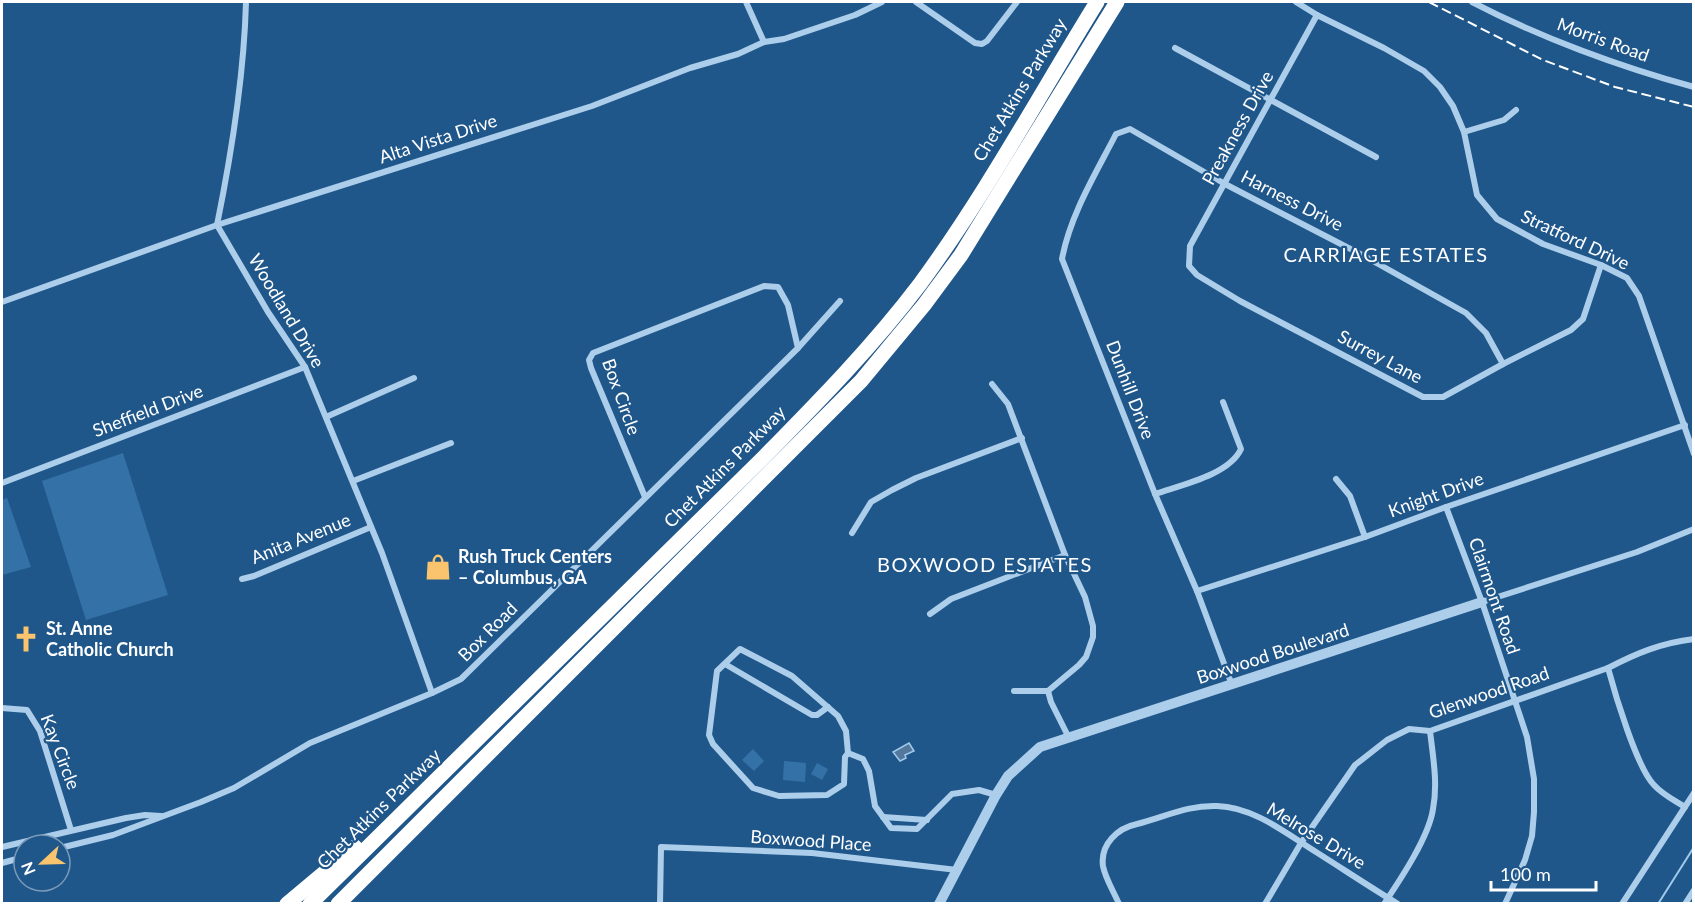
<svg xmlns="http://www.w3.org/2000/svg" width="1695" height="905" font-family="Lato,sans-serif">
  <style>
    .green { fill: #3471a7 }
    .water { fill: #53789c; stroke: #a0caec; stroke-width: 1.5 }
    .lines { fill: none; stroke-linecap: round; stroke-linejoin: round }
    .stream { stroke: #a0caec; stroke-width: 2 }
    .minor { stroke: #acceeb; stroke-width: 6 }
    .tertiary { stroke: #acceeb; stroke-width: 10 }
    .motorway { stroke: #fff; stroke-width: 15 }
    .rail { stroke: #fff; stroke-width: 2; stroke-dasharray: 10 4.5; stroke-linecap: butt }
    .labels { text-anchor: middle; stroke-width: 4.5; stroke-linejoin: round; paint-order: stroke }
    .street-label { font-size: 18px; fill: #fff; stroke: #20578a }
    .poi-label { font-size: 18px; font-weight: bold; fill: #fff; stroke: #20578a; text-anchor: start }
    .neighbourhood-label { font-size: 20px; letter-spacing: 1.5px; fill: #fff; stroke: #20578a }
  </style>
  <rect width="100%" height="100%" fill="#20578a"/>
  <g class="green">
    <path d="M123,453L168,595L86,620L42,481Z"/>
    <path d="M7,498L31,567L2,575V500Z"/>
    <path d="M753,749L764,761L754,771L742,760Z"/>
    <path d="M784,761L806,763L805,782L783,780Z"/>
    <path d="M817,763L828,769L822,780L811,774Z"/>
  </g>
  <path class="water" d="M909,743L914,751L905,755L906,758L900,761L893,752Z"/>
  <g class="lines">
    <path class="stream" d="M1658,904L1694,847"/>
    <g class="minor">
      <path d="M246,2C244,77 232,151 217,225L268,312L305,367L382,553L432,693"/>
      <path d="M746,2L764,42"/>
      <path d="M916,2L975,43L982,44L987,41L1017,2"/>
      <path d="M1296,2L1317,15L1384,48L1424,71L1440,87L1453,106L1464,132L1477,195L1497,219L1543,244L1601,265L1627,278L1639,296L1694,454"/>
      <path d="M1472,2C1539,37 1620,67 1694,87"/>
      <path d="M1317,15L1190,246L1189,266L1197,275L1240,301L1423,397H1443L1503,364L1571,330L1583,319L1601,265"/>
      <path d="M1175,48L1376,157"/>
      <path d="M1464,132L1504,120L1516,110"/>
      <path d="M2,302L217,225L592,106L690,68L738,54L764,42L784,39L855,15L882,2"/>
      <path d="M798,348L840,301"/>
      <path d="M992,384L1008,404L1065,555L1085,597L1093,626V637L1086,657L1079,665L1048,691"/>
      <path d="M326,417L414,378"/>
      <path d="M1336,479L1350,496L1365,537"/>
      <path d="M353,481L451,443"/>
      <path d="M2,483L305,367"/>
      <path d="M1155,494C1181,485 1229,475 1241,449L1223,402"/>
      <path d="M1446,507L1482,602L1527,737L1534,779V812L1532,836L1525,860L1505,904"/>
      <path d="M852,533L871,502L892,490L916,478L1022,438"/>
      <path d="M242,579L254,576L371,527"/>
      <path d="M1197,591L1365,537L1446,507L1685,425"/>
      <path d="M1482,602L1637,552L1694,529"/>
      <path d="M930,614L951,599L1065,555"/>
      <path d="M740,649L792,676L838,716L846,731L848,753L845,757L844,784L827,795L779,796L753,788L713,744L709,735L717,671Z"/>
      <path d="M725,664L812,715H817L828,707"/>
      <path d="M1608,668C1615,694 1637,768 1654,785C1663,795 1674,800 1685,807"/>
      <path d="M1232,685L1197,591L1155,494L1062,259C1070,215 1096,173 1116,134L1130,129L1225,184L1364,256L1466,313L1486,333L1503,364"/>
      <path d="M1014,691H1048"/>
      <path d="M1048,691L1051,702L1068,736"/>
      <path d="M2,708L27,710L40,731L71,830"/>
      <path d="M848,753L863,759L869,771L875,806L891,828L917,829L952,794L979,790L996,795"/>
      <path d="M883,817L927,820"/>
      <path d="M2,847L126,818L145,815L161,816"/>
      <path d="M60,848L113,835L201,802L234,788L310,743L432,693L461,679L798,348L788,305L778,287L764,286L593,353L589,360L591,368L645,497"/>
      <path d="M2,863L24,857"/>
      <path d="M660,904L661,847L812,853L957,870"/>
      <path d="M1119,904C1114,892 1105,878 1103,866C1100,844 1118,828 1137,824C1165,817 1187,805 1217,806C1254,807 1287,834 1316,852C1343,869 1370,887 1398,904"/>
      <path d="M1265,904L1301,843L1355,765L1387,740L1409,729L1430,731L1608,668C1637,653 1661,643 1694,639"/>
      <path d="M1384,904C1400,880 1429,837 1433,809C1438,783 1433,757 1430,731"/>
      <path d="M1622,904L1694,793"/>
      <path d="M1685,904L1694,890"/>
    </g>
    <path class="tertiary" d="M939,904L996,795L1008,776L1040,747L1482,602"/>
    <g class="motorway">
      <path d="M287,904L355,847"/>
      <path d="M310,904L764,457C819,401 873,346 920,284C986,194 1039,96 1097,2"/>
      <path d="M338,904L861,381L924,305L961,255L1117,2"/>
    </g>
    <path class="rail" d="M1429,2L1543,60L1615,87L1694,107"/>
  </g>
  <defs>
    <g id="shop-bare" transform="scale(2.07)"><path d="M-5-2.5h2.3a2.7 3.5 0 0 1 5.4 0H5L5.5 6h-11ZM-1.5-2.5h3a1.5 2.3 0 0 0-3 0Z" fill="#f9c46d" stroke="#20578a" stroke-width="2.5" paint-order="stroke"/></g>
    <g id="church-bare" transform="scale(2.07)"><path d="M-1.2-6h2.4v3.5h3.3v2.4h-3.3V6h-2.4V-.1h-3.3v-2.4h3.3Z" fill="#f9c46d" stroke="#20578a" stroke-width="2.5" paint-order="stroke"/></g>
  </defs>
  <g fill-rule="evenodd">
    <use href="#shop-bare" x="438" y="567"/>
    <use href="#church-bare" x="26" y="639"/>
  </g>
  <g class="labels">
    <g class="street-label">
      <text transform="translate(1603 40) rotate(20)" y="6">Morris Road</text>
      <text transform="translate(1020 90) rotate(-59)" y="6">Chet Atkins Parkway</text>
      <text transform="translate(1238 128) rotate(-61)" y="6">Preakness Drive</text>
      <text transform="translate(438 139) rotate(-18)" y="6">Alta Vista Drive</text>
      <text transform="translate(1292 201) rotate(27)" y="6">Harness Drive</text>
      <text transform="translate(1575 240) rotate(25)" y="6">Stratford Drive</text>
      <text transform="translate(286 311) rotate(59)" y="6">Woodland Drive</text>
      <text transform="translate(1380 357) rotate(28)" y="6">Surrey Lane</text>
      <text transform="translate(1130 390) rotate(69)" y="6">Dunhill Drive</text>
      <text transform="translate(621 397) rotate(70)" y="6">Box Circle</text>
      <text transform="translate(148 411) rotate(-21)" y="6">Sheffield Drive</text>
      <text transform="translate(725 467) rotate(-45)" y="6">Chet Atkins Parkway</text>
      <text transform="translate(1436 495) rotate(-20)" y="6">Knight Drive</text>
      <text transform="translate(301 539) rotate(-22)" y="6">Anita Avenue</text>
      <text transform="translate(1494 596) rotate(71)" y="6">Clairmont Road</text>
      <text transform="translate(488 632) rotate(-45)" y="6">Box Road</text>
      <text transform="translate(1273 654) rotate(-18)" y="6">Boxwood Boulevard</text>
      <text transform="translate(1489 693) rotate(-19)" y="6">Glenwood Road</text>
      <text transform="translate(60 752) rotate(69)" y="6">Kay Circle</text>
      <text transform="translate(379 809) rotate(-44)" y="6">Chet Atkins Parkway</text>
      <text transform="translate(1316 836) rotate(31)" y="6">Melrose Drive</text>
      <text transform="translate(811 841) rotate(4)" y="6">Boxwood Place</text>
    </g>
    <g class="poi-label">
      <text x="458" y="563">Rush Truck Centers<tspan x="458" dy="21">– Columbus, GA</tspan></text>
      <text x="46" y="635">St. Anne<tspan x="46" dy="21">Catholic Church</tspan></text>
    </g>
    <g class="neighbourhood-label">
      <text x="1386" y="262">CARRIAGE ESTATES</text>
      <text x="985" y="572">BOXWOOD ESTATES</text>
    </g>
  </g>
  <rect width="1695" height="905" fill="none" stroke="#ffffff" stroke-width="6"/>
  <g transform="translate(42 863) rotate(248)"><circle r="28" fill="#20578a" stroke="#799ab9" stroke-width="1.5"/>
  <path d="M0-4.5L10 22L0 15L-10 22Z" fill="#f9c46d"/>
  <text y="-9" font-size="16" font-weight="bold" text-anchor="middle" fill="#ffffff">N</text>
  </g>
  <path d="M1491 881v9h105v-9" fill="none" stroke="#ffffff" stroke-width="3"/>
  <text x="1500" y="881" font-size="18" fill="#ffffff" stroke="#20578a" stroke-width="4.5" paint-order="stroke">100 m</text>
</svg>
